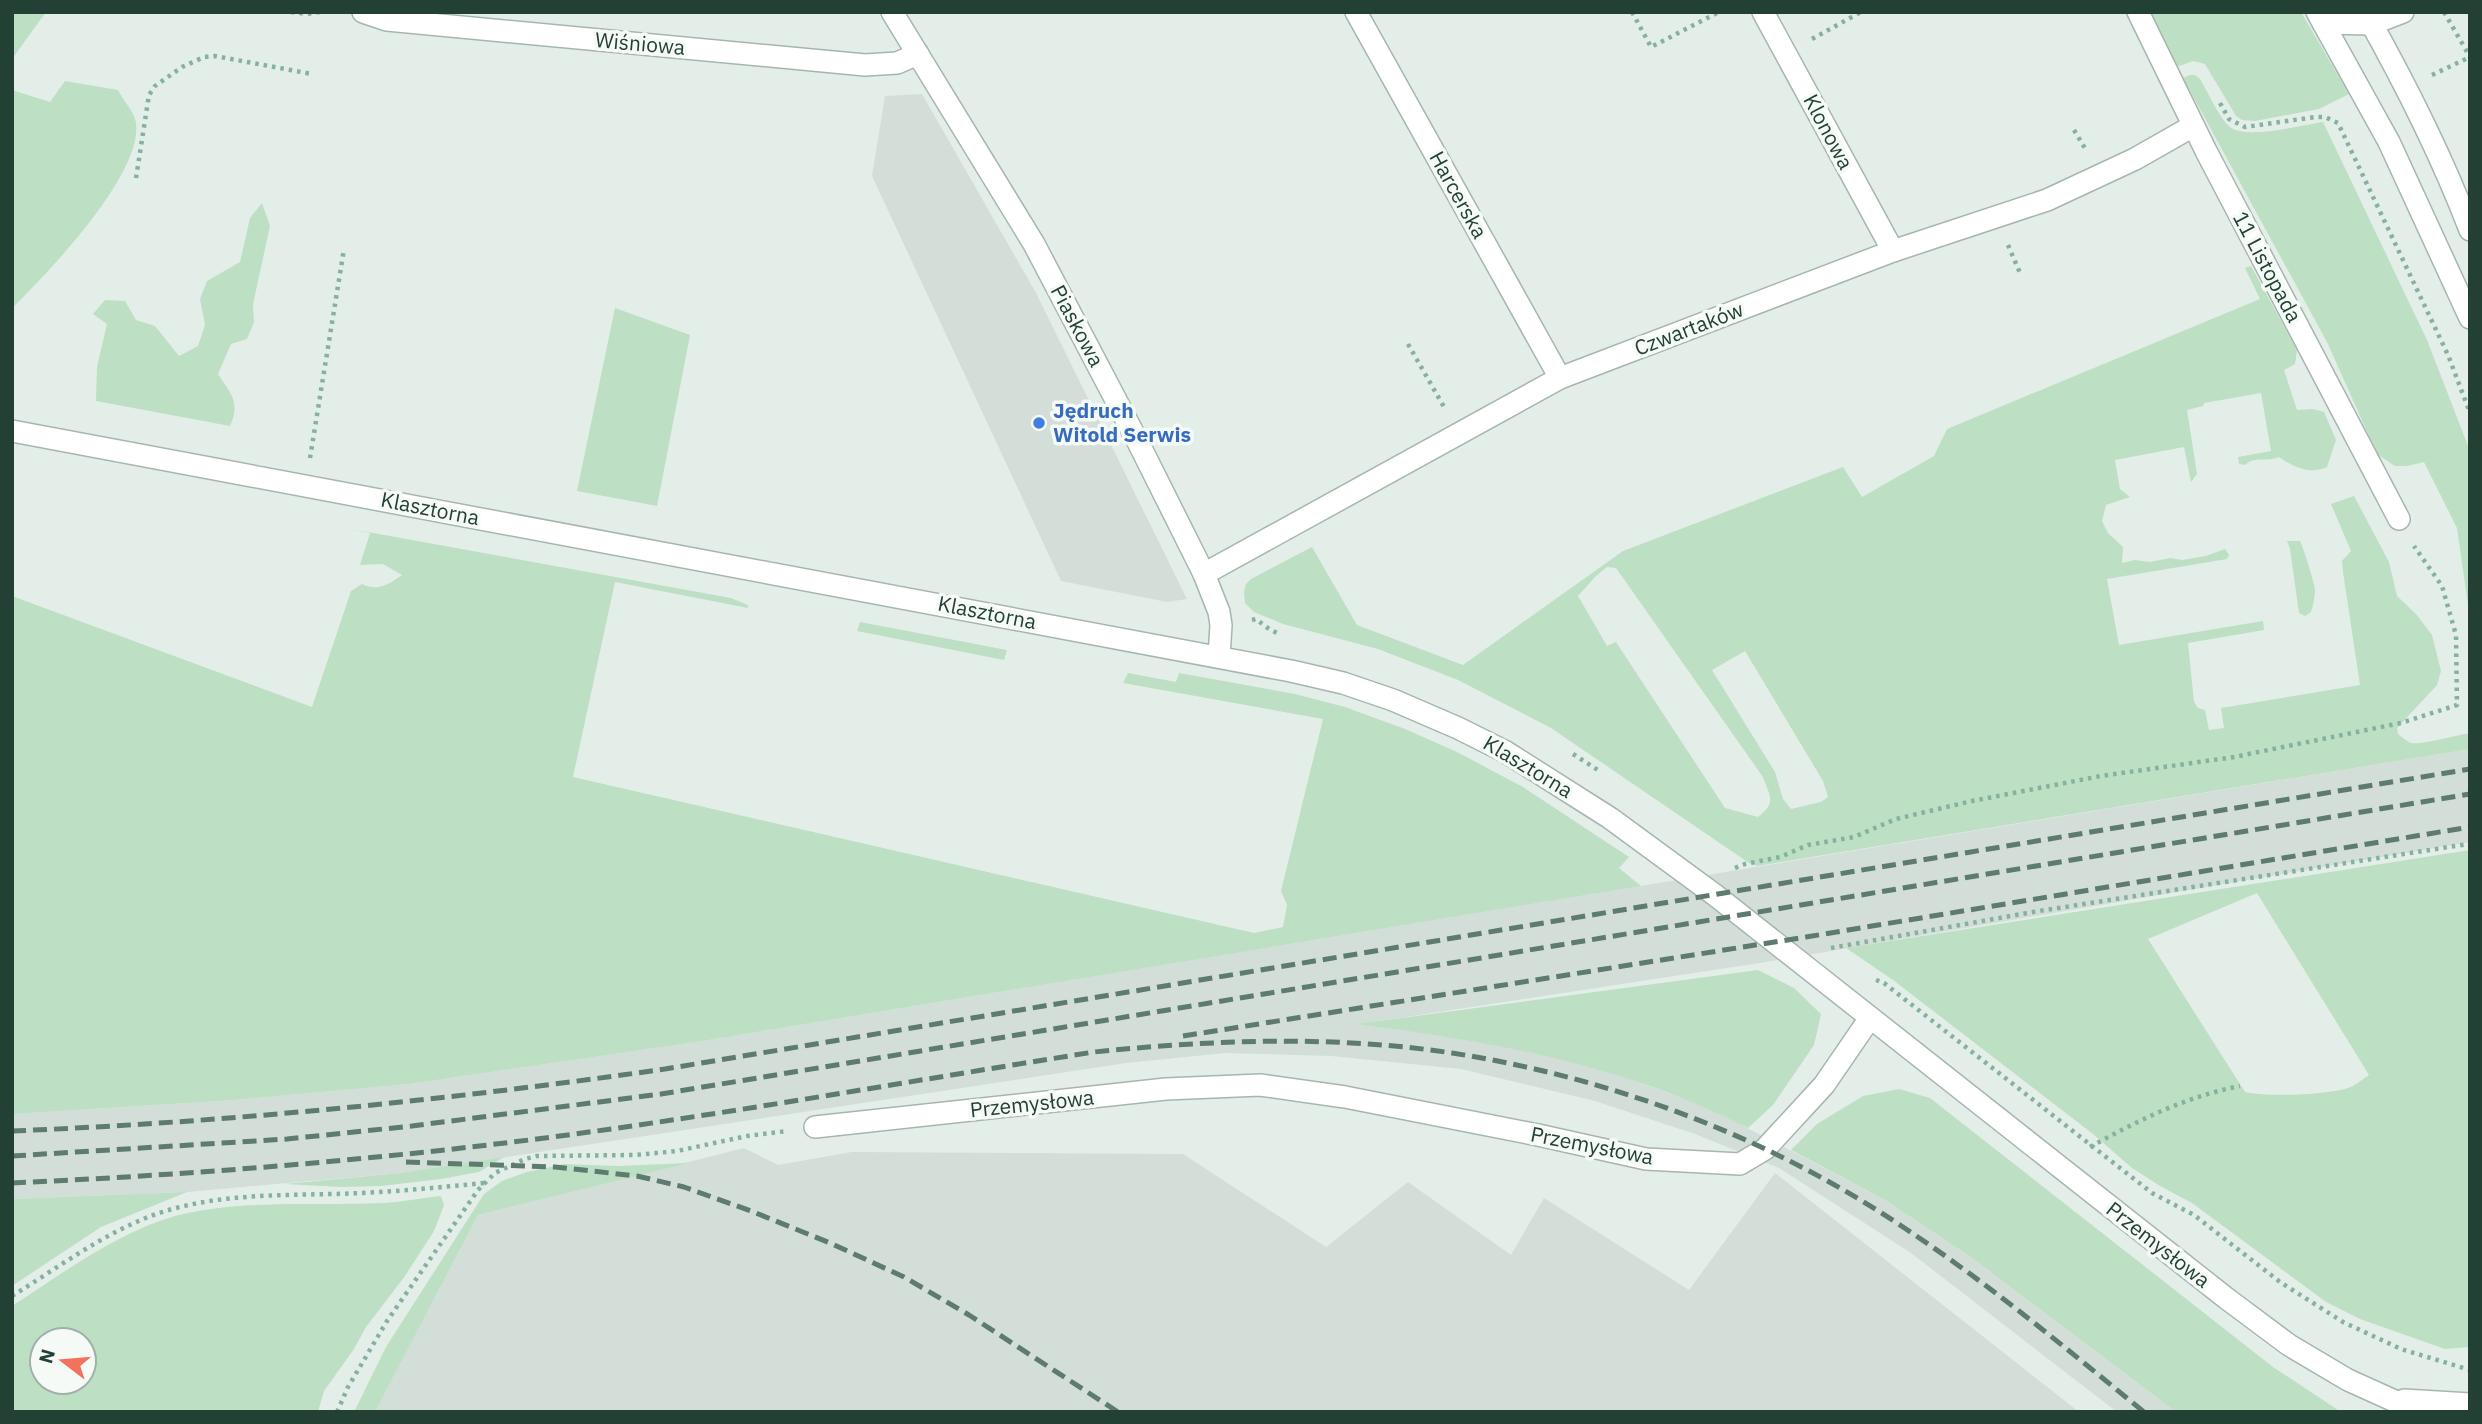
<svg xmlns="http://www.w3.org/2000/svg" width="2482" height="1424" font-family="'IBM Plex Sans',sans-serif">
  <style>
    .built { fill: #d2ded7 }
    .green { fill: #bddfc3; fill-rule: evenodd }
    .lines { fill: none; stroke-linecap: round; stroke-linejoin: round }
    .minor-casing { stroke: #a6b6af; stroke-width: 24 }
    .path { stroke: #85b19e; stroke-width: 4.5; stroke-dasharray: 3.5 5; stroke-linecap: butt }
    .minor { stroke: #fff; stroke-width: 21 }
    .rail { stroke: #5e7b70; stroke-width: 5; stroke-dasharray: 14 7; stroke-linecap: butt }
    .shop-dot { fill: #3f7fe0; stroke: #f5faf7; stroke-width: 2.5 }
    .labels { text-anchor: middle; stroke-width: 7; stroke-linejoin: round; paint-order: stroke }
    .street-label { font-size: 21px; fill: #234035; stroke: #f5faf7 }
    .shop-label { font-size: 21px; font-weight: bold; fill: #366cbe; stroke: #f5faf7; text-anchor: start }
  </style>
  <rect width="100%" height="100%" fill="#e4eee8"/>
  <g class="built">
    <path d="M922,94L1036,293L1187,599L1167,602L1061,581L872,176L885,96Z"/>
    <path d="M2470,749V842L1766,962L1360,1024L1464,1038L1596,1067L1707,1107L1885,1200L1971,1257L2176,1412H2117L1911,1253L1779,1168L1695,1134L1595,1101L1461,1069L1331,1056L1225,1053L1126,1063L401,1173L187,1192L12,1199V1114L234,1100L409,1084L696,1042Z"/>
    <path d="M744,1148L778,1165L852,1152L1183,1154L1326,1247L1408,1182L1511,1255L1544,1198L1689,1290L1775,1173L2079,1412H375L478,1215Z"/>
  </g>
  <g class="green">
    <path d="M12,12H46L12,59Z"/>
    <path d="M2151,12H2301L2349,94L2319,109L2255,121L2242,120L2236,116L2205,64L2193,61L2176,67Z"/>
    <path d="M2190,75H2195L2200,79C2208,92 2219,118 2230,127C2246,140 2302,125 2323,122L2427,340L2470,451V619L2457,528L2424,462L2407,466H2395L2377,454L2327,342L2183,78Z"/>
    <path d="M65,81L118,90C123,100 135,113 136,123C143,174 48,273 12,308V90L50,102Z"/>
    <path d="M262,203L270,226L253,304L254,322L247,339L231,344L218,374C230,393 241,402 230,426L96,401L97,367L107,324L93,314L105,300L125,301L136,320L155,326L179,356L198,346L205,325L200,299L207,281L240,262L250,218Z"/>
    <path d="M2251,266L2297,350L2295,364L2284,370L2297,410L2313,409L2324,412L2336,440L2327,467C2309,475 2294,467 2279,457C2267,463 2255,455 2245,465L2239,464L2238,457L2271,451L2261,393L2204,403L2203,406L2187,410L2197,474L2191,482L2184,447L2115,460L2120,489L2130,497L2106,505L2102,521L2108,533L2123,547L2122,563L2135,560L2150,562L2170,558L2182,560L2206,556L2225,549L2229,555L2227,559L2107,579L2119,645L2263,621L2264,630L2188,643L2194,702L2198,708L2205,710L2209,730L2224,728L2221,708L2360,685L2343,572L2342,561L2351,551L2331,504L2354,496L2389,562L2397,596L2416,614L2432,635L2441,671L2437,685L2397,728L2398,734C2402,737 2407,742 2412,743C2420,745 2458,735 2470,733V749L1757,866L1749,863L1551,728L1458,680L1378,649L1283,624L1254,612L1245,603L1244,592L1246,584L1251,579L1312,547L1357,625L1463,665L1623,551L1843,467L1862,497L1934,456L1947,429L2260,299L2245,268ZM1607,567L1616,568L1763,777C1770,797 1777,802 1758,817L1725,808L1616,642L1607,646L1578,596L1596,576ZM1745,651L1823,781L1828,797L1821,802L1791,809L1783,799L1775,772L1712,670Z"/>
    <path d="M615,308L690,335L657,506L577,491Z"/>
    <path d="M351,529L731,598L748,605V608L615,582L573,777L1254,933L1283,927L1287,905L1281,891L1323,719L1123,683L1128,673L1176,682L1179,673L1295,694L1345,707L1405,729L1457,752L1523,787L1629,857L1619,868L1641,886L696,1042L409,1084L234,1100L12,1114V596L312,707L351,591L362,584C377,592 390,584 402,575L383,564L360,565L370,533Z"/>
    <path d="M2287,541H2300C2303,547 2315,584 2315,590C2315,596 2313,606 2311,612L2305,616L2299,613L2290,549Z"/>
    <path d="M860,622L1007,650L1004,660L857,631Z"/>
    <path d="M2470,850V1347L2445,1349L2360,1319L2326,1302L2192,1203L2160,1186L2132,1168L2093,1134L1893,980L1846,948ZM2257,893L2369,1075C2362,1080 2353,1087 2345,1089C2322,1095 2267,1097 2245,1092L2148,939Z"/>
    <path d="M1758,970L1794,988L1821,1014L1814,1045L1773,1105L1748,1128C1623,1064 1494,1042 1357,1024Z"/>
    <path d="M1899,1089L1930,1098L2273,1367L2341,1412H2176L1971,1257L1885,1200L1791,1150L1817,1124L1863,1096Z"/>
    <path d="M504,1157L479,1172L441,1179L381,1186L341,1187L285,1184L401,1173Z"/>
    <path d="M688,1163L478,1215L375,1412H354L386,1347L484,1194L502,1181L527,1172L564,1164L617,1166Z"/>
    <path d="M187,1192L101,1227L12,1286V1199Z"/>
    <path d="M441,1196L444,1205L434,1231L405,1276L366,1327L354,1349L324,1391L318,1412H12V1306C63,1273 116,1233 175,1216C238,1199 318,1206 383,1203C402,1202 422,1198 441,1196ZM42,1340H84V1382H42Z"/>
  </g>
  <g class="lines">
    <g class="minor-casing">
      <g id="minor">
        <path d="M363,12L387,20L865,65L897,63L918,54"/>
        <path d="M892,12L1034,244L1138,442L1204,574L1219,612L1221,625L1219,657"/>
        <path d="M1356,12L1560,378"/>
        <path d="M1763,12L1893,251"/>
        <path d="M2138,12L2206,151L2399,519"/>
        <path d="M2317,12L2389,142L2470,318"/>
        <path d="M2365,12C2405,83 2441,154 2470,230"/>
        <path d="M2323,23L2372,24L2403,12"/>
        <path d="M12,431L1291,671L1343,683L1393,700L1458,728L1506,752L1610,818L1715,895L2226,1298L2289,1345L2348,1380L2419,1412"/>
        <path d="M1204,574L1560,378L1893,251L2047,200L2135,159L2193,126"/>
        <path d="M815,1127L1166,1089L1260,1085L1345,1097L1538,1135L1646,1159L1740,1164L1765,1149L1824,1085L1870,1018"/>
        <path d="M2404,1400L2470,1404"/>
      </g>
    </g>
    <g class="path">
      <path d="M291,12L306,14L320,12"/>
      <path d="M1632,12L1651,47L1719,12"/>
      <path d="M2444,12L2470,57"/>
      <path d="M1812,39L1861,12"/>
      <path d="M2432,75L2470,57"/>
      <path d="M2220,103L2229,119L2245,127L2315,117H2325L2338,123L2448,355L2470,413"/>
      <path d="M2074,130L2086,150"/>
      <path d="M136,178L149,95L155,86L182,67L204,57L215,56L312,74"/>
      <path d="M2008,245L2020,273"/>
      <path d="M1408,344L1444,407"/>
      <path d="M310,458L344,249"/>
      <path d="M1252,620L1256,619L1269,629L1281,635"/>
      <path d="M1573,754L1601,772"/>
      <path d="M1735,868L1745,864L1780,857L1808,845L1854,837L1896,819L1972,801L2101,776L2234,757L2401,723L2457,705L2456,635L2442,586L2414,546"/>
      <path d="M1831,948L2033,912L2468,844"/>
      <path d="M1876,980L1884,983L2152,1193L2194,1215L2280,1282L2343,1322L2401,1349L2470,1370"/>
      <path d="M2090,1147C2139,1120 2185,1097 2240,1086"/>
      <path d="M12,1296C64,1264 117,1223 176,1208C237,1192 300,1196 362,1193C403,1191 443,1187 484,1183"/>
      <path d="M337,1412L348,1387L387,1321L478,1190L495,1173L525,1159L537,1156L636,1155L677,1151L747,1136L787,1131"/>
    </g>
    <use href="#minor" class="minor"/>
    <g class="rail">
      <path d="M1183,1036L1806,937L2470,827"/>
      <path d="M12,1131C232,1122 448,1100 665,1069L2470,769"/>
      <path d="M12,1156L287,1139L412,1126L661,1094L2470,794"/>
      <path d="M406,1162L555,1167L637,1176L684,1187L751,1211L830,1243L904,1277L969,1315L1118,1412"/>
      <path d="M12,1183C187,1175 363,1161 537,1139C723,1115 909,1081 1094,1052C1212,1040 1334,1035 1452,1053C1613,1078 1771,1138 1906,1229C1989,1284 2067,1349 2144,1412"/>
    </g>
  </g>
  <circle class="shop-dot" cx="1039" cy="423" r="7"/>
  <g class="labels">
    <g class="street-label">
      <text transform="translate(640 44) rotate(5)" y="7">Wiśniowa</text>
      <text transform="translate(1828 132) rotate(62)" y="7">Klonowa</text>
      <text transform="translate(1458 195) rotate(61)" y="7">Harcerska</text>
      <text transform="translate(2267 267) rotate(62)" y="7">11 Listopada</text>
      <text transform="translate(1077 326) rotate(62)" y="7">Piaskowa</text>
      <text transform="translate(1689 329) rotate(-21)" y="7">Czwartaków</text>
      <text transform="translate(430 509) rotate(11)" y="7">Klasztorna</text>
      <text transform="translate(987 613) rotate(11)" y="7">Klasztorna</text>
      <text transform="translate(1528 767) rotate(31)" y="7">Klasztorna</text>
      <text transform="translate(1032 1104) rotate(-6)" y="7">Przemysłowa</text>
      <text transform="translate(1592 1146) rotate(11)" y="7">Przemysłowa</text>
      <text transform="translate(2158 1245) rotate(38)" y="7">Przemysłowa</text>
    </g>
    <g class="shop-label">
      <text x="1053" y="418">Jędruch<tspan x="1053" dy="24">Witold Serwis</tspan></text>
    </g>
  </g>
  <rect width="2482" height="1424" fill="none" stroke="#234035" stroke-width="28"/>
  <g transform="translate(63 1361) rotate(286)"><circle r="33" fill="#f5faf7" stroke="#a1b0a9" stroke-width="2"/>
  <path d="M0-5L12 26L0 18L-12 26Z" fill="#f2725e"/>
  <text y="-10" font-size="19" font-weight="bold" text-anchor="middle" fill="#234035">N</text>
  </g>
</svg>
